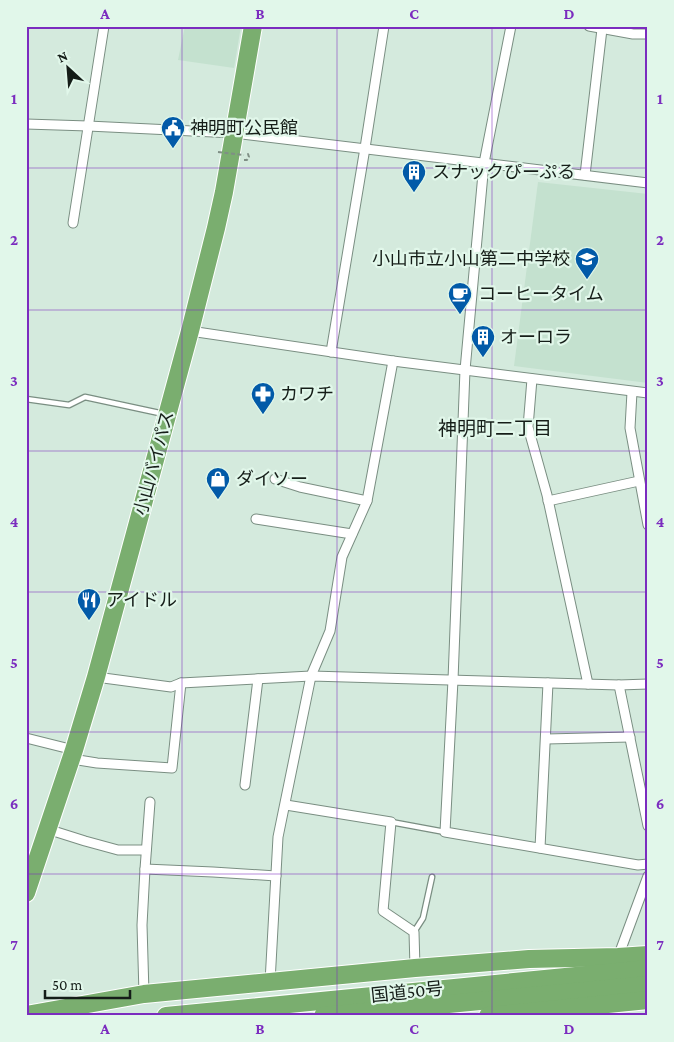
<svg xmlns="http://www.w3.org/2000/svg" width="674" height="1042" font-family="'Crimson Pro','Noto Sans JP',serif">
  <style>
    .built { fill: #c4e1cf }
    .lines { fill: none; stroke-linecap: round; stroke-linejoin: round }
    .lane-casing { stroke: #7a8e82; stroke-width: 7 }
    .street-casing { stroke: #7a8e82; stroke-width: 11 }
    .highway-casing { stroke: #fff; stroke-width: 20 }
    .path { stroke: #7f8f85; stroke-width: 2; stroke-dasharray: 4 2.5; stroke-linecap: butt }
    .lane { stroke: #fff; stroke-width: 4.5 }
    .street { stroke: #fff; stroke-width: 9 }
    .highway { stroke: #7aae6f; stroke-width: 18 }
    .path-bridge { stroke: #7f8f85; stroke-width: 2; stroke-dasharray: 4 2.5; stroke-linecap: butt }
    .grid { fill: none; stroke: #7b2cbf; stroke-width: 1; stroke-opacity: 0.55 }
    .labels { text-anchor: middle; stroke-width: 4.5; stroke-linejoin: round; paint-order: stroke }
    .poi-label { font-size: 18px; fill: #151d18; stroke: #e1f7ea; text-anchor: start }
    .street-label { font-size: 18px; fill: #151d18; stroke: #e1f7ea }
    .neighbourhood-label { font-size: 19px; fill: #151d18; stroke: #e1f7ea }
    .neatline { fill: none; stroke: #7b2cbf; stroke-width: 2 }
    .grid-label { font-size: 16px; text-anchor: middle; font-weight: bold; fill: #7b2cbf }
  </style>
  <rect width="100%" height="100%" fill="#d4eadd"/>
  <g class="built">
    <path d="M185,26H241L234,68L178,60Z"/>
    <path d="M538,182L648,194V383L514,366Z"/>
  </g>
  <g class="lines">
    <g class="lane-casing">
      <g id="lane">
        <path d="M26,399L69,405L85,397L164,414"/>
        <path d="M391,822L445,832"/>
        <path d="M414,932L423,918L432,877"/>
      </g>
    </g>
    <g class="street-casing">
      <g id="street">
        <path d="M511,26L484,163L465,370L453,680L445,832L638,865L648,864"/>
        <path d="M589,26L633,34H648"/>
        <path d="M26,124L88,126L234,133L648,183"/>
        <path d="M585,175L602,29"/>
        <path d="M73,223L104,26"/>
        <path d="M190,331L393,361L648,393"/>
        <path d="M331,352L365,148L384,26"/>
        <path d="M532,379L528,427L547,495L588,684"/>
        <path d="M632,392L630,428L648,525"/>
        <path d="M275,479L300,487L367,501"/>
        <path d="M548,501L639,481"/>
        <path d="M256,519L352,534"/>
        <path d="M96,677L171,687L181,683L311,676L619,685L648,684"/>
        <path d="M619,685L648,826"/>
        <path d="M26,738L74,750"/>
        <path d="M546,739L630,737"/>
        <path d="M72,759L97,763L172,768L181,683"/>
        <path d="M245,785L258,679"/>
        <path d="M286,805L391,822L383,911L414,932L415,968"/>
        <path d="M47,829L85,841L118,850H146"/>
        <path d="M540,848L548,683"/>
        <path d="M145,869L150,802"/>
        <path d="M618,957L648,876"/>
        <path d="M270,982L278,837L311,676L330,631L342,557L367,501L393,361"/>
        <path d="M144,994L142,925L145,869L213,872L276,876"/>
      </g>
    </g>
    <g class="highway-casing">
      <g id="highway">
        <path d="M26,893L74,750L96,677L190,331L216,228L224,192L253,26"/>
        <path d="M26,1015L144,994L415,968L529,959L618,957L648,955"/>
        <path d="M166,1016L648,969"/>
        <path d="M323,1016L648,985"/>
        <path d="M488,1016L648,1000"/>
      </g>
    </g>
    <path class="path" d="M244,160H247L249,157L248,154H245"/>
    <use href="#lane" class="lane"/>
    <use href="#street" class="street"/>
    <use href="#highway" class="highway"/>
    <path class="path-bridge" d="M218,152L244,155"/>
  </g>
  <path class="grid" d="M182,26V1016M337,26V1016M492,26V1016M26,168H648M26,310H648M26,451H648M26,592H648M26,732H648M26,874H648"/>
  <defs>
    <g id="civic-pin" transform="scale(1.25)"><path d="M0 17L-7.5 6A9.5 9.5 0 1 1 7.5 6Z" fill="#025aa8" stroke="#e1f7ea"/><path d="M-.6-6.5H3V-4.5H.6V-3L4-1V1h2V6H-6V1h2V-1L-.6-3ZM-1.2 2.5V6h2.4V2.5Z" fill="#fff"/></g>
    <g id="building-pin" transform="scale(1.25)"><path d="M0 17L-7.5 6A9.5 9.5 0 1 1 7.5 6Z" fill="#025aa8" stroke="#e1f7ea"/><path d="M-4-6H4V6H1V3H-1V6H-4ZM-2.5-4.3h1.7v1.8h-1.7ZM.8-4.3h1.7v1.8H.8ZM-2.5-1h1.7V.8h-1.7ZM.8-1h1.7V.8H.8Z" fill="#fff"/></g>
    <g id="school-pin" transform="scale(1.25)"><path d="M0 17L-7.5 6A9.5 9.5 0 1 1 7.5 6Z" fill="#025aa8" stroke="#e1f7ea"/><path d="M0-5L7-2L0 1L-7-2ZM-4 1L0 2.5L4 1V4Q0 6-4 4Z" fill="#fff"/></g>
    <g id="cafe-pin" transform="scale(1.25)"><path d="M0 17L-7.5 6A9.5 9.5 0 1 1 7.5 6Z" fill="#025aa8" stroke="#e1f7ea"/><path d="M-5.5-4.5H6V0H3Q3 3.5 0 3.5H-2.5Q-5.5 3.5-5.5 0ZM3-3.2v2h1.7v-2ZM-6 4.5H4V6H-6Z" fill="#fff"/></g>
    <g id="pharmacy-pin" transform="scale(1.25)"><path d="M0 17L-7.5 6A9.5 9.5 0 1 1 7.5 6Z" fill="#025aa8" stroke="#e1f7ea"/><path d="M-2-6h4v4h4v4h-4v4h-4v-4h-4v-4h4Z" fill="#fff"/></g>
    <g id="shop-pin" transform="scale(1.25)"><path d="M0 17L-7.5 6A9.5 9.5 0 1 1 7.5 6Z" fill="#025aa8" stroke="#e1f7ea"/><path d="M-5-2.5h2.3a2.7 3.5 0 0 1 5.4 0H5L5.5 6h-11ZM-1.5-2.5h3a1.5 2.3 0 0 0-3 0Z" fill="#fff"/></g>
    <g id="restaurant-pin" transform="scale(1.25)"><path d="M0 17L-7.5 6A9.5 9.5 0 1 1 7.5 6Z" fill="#025aa8" stroke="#e1f7ea"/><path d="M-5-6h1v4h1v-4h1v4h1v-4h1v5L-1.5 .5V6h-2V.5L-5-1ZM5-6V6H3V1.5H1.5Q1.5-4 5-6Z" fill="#fff"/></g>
  </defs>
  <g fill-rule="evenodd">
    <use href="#civic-pin" x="173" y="128"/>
    <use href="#building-pin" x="414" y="172"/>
    <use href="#school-pin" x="587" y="259"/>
    <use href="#cafe-pin" x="460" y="294"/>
    <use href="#building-pin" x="483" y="337"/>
    <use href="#pharmacy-pin" x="263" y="394"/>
    <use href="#shop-pin" x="218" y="479"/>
    <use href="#restaurant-pin" x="89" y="600"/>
  </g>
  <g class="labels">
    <g class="poi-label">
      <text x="190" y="134">神明町公民館</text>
      <text x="432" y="178">スナックぴーぷる</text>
      <text x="570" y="265" text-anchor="end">小山市立小山第二中学校</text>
      <text x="478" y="300">コーヒータイム</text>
      <text x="500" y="343">オーロラ</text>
      <text x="280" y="400">カワチ</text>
      <text x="236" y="485">ダイソー</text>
      <text x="106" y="606">アイドル</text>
    </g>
    <g class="street-label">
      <text transform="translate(154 463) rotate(-75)" y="6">小山バイパス</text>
      <text transform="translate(407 992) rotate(-6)" y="6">国道50号</text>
    </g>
    <g class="neighbourhood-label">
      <text x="495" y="435">神明町二丁目</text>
    </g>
  </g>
  <rect width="674" height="1042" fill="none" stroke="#e1f7ea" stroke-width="55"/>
  <g transform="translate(68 68) rotate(334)" stroke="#e1f7ea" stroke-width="4" paint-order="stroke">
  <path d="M0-4L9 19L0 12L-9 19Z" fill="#151d18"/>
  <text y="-8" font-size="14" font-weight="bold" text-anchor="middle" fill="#151d18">N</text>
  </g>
  <path d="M45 990v8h85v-8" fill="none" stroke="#151d18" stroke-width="2.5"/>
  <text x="52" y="990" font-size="15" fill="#151d18" stroke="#e1f7ea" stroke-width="4" paint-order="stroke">50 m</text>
  <rect x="28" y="28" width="618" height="986" class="neatline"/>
  <g class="grid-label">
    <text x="105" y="19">A</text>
    <text x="260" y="19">B</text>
    <text x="414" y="19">C</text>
    <text x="569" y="19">D</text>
    <text x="14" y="104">1</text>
    <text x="660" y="104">1</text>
    <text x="14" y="245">2</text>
    <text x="660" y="245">2</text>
    <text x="14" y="386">3</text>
    <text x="660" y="386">3</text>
    <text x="14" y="527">4</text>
    <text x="660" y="527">4</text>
    <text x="14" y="668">5</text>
    <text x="660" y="668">5</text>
    <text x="14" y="809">6</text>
    <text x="660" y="809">6</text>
    <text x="14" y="950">7</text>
    <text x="660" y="950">7</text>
    <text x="105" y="1034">A</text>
    <text x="260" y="1034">B</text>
    <text x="414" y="1034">C</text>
    <text x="569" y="1034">D</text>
  </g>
</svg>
